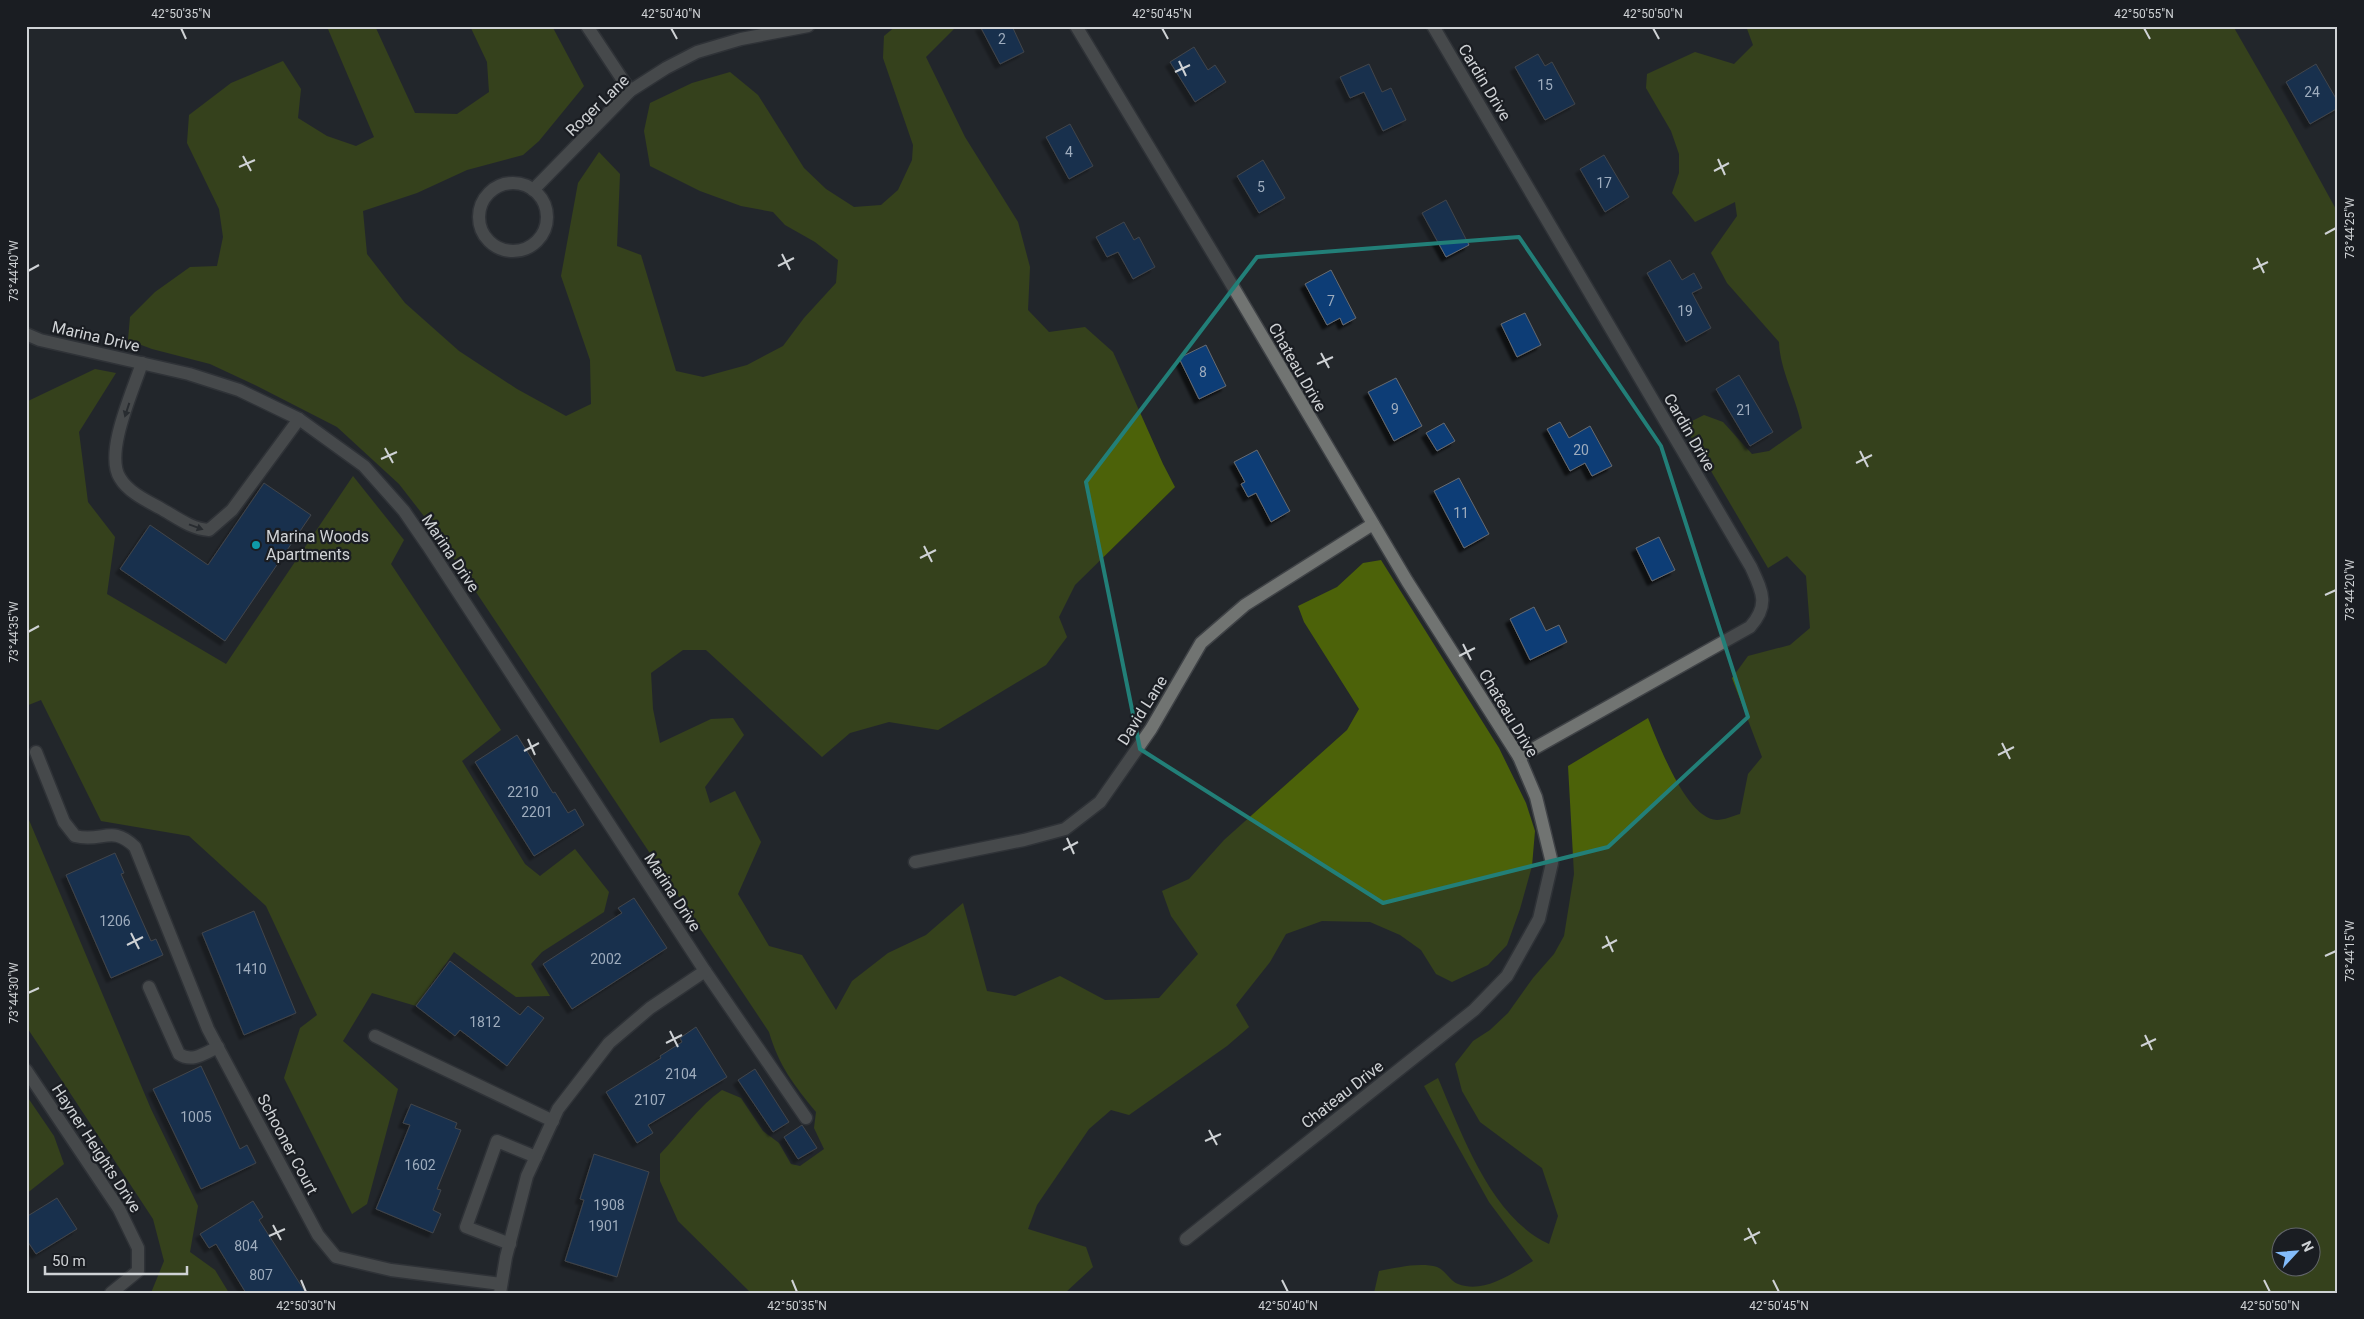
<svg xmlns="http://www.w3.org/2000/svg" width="2364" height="1319" font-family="Roboto,sans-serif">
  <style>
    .forest { fill: #4c6209; fill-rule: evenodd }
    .building { fill: #0c3c76; stroke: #676b71; filter: url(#shadow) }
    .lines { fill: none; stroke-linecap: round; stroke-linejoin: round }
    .minor-casing { stroke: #3f4246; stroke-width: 15 }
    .minor { stroke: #717472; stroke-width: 12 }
    .oneway { fill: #303336 }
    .marked { fill: none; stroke: #227f78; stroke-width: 4; stroke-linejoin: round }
    .ticks { fill: none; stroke: #cfd2d5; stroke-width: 2 }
    .culture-dot { fill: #0f9aa8; stroke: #1a1d22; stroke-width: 2 }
    .labels { text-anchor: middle; stroke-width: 4.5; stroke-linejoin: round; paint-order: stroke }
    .number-label { font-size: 14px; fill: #9eacbd }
    .street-label { font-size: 16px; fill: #cfd2d5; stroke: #1a1d22 }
    .poi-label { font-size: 16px; fill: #cfd2d5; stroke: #1a1d22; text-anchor: start }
    .neatline { fill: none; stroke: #cfd2d5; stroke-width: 2 }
    .ticks-label { font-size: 12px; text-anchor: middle; fill: #cfd2d5 }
  </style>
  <defs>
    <filter id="shadow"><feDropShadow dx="-4.5" dy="4.5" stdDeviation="1" flood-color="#0009"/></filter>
  </defs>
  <rect width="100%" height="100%" fill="#23272b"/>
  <g class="forest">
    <path d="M333,26H375L415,113L457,114L489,92L487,62L470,26H552L584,86L539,141L523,155L467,170L417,193L363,211L367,254L405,303L459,351L517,389L566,416L591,404L590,360L561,276L578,183L599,152L620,174L617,246L641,255L676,371L703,377L747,365L783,346L804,318L836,283L838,260L815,242L785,225L773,212L741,206L700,191L650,166L644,131L650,103L692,83L730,72L758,95L804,168L826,189L854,207L881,205L898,190L912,160L913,145L883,58L884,36L896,26H957L926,57L965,137L1018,222L1030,267L1028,310L1049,332L1085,327L1113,352L1163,464L1175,487L1075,585L1059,617L1067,637L1046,665L938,730L889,722L850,733L822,757L706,650H683L651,673L653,709L660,743L711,719L733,718L744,735L705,787L710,803L735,791L761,842L738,894L769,946L802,955L836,1010L852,981L888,953L926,935L963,903L987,991L1015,996L1060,976L1105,1000L1159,998L1198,954L1171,916L1162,891L1189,879L1224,840L1347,730L1359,709L1304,622L1298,606L1337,587L1363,563L1381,560L1499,748L1526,803L1535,831L1532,866L1520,909L1507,945L1488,965L1452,982L1436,974L1421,950L1400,935L1370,922L1322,921L1286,934L1270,962L1236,1005L1249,1027L1227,1046L1129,1115L1111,1110L1089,1129L1037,1205L1028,1229L1086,1247L1093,1267L1065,1293H751L678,1221L660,1181V1154C680,1133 699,1106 722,1090L741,1098L763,1131L779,1143L791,1164L800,1166L824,1149L814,1128L816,1112C794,1085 779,1066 769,1032L434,529L399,484L337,427L257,386L210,364L152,349L128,340L130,317L155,292L190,267L217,266L223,237L219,209L187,143L189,115L231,83L283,61L301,89L298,118L327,136L356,146L374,137L328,29Z"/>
    <path d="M1746,26H2233L2287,120L2338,213V1293H1374L1379,1271C1397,1268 1419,1262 1437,1267C1445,1270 1450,1281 1458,1284C1484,1294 1511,1274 1533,1261L1489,1202L1424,1086L1438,1078C1461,1132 1491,1218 1549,1244L1558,1216L1542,1168L1480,1122L1462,1091L1455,1064L1473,1041L1490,1030L1508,1013L1533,978L1554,954L1564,936L1574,874L1568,766L1648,718C1658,742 1686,819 1717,820C1724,820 1733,816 1740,814L1748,774L1762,757L1732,678L1748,656L1790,645L1810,628L1806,576L1787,556L1768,568L1684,425L1704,415L1723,422L1752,454L1769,451L1802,428C1797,399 1780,371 1779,342L1727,283L1711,253L1737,216L1735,202L1695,222L1672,193L1679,173V154L1671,131L1646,88L1647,74L1695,52L1734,64L1753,45ZM2312,1236V1266H2282V1236Z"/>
    <path d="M95,369L116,373L79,432L88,502L115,537L107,594L226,664L353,476L404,540L391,564L501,730L462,761L525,864L540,876L575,849L609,892L604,912L542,952L531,964L550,996L516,997L454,952L416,1006L372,993L343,1041L398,1089L367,1204L352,1214L284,1078L300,1028L317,1015L266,906L189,836L101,821L41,700L26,706V402Z"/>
    <path d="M26,813L151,1109L198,1206L190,1252L215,1270L229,1293H151L164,1261L153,1219L26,1026Z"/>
    <path d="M26,1095L54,1136L64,1164L26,1194Z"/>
  </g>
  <g class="building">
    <path d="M980,26H1012L1024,52L1000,64Z"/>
    <path d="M1194,47L1208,70L1215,65L1226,82L1195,102L1170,62Z"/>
    <path d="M1538,54L1545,66L1552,62L1575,104L1545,120L1515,67Z"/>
    <path d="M1369,64L1382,92L1391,88L1406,120L1383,131L1364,92L1350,98L1340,77Z"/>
    <path d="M2316,64L2338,102V108L2310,124L2286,82Z"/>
    <path d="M1070,124L1093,166L1069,179L1046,137Z"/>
    <path d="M1604,155L1629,197L1605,212L1580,169Z"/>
    <path d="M1263,160L1285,198L1259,213L1237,176Z"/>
    <path d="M1446,200L1469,245L1446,257L1422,213Z"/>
    <path d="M1124,222L1134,240L1139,237L1155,267L1133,279L1118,252L1107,257L1096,237Z"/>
    <path d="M1670,260L1682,280L1694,273L1702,288L1692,293L1711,328L1686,342L1647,273Z"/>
    <path d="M1331,270L1356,318L1343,325L1340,318L1327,325L1305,284Z"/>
    <path d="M1525,313L1541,345L1517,357L1501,324Z"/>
    <path d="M1206,345L1226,386L1199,399L1179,358Z"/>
    <path d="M1739,375L1773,432L1750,446L1716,389Z"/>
    <path d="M1396,378L1422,426L1394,441L1368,392Z"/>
    <path d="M1560,422L1569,438L1590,426L1612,466L1592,476L1585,463L1570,471L1547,429Z"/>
    <path d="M1444,423L1455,441L1437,451L1426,433Z"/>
    <path d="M1257,450L1290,511L1271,522L1256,493L1248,497L1241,484L1245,482L1234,462Z"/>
    <path d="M1459,478L1489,534L1464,548L1434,491Z"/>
    <path d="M264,483L311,515L225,641L120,569L150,525L208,565Z"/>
    <path d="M1659,537L1675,570L1652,581L1636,548Z"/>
    <path d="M1534,607L1546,631L1559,625L1567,642L1530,660L1510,619Z"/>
    <path d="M517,735L553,793L555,792L568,813L575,809L584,825L534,856L475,762Z"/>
    <path d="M115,853L124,873L121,874L151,941L156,939L163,955L111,978L66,875Z"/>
    <path d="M634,898L667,948L572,1009L543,964L622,913L618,908Z"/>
    <path d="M254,911L296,1013L244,1035L202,933Z"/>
    <path d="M450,961L520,1015L528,1006L544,1018L507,1066L460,1030L455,1036L416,1006Z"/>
    <path d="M696,1027L727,1077L648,1125L653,1133L637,1143L606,1092L661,1058L660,1056L682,1042L680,1038Z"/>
    <path d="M201,1066L240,1149L247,1145L256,1163L201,1189L153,1089Z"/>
    <path d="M755,1069L789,1122L773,1132L738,1080Z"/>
    <path d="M411,1104L457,1123L455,1128L461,1130L437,1189L441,1190L433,1210L441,1214L433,1233L376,1209L410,1125L403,1123Z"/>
    <path d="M802,1125L817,1148L798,1159L784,1137Z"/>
    <path d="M594,1154L649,1172L617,1277L565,1261L584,1200L580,1199Z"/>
    <path d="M57,1198L77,1229L36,1254L26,1239V1217Z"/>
    <path d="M253,1201L263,1217L259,1220L306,1293H246L216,1244L209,1248L200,1234Z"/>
  </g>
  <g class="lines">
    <g class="minor-casing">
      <g id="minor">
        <path d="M587,26L630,91"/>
        <path d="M1076,26L1226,275L1407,581L1519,757L1536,797L1552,863L1539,919L1507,976L1474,1010L1186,1239"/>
        <path d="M1433,26L1751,567C1762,591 1770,605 1750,627L1519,757"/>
        <circle cx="513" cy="217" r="34"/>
        <path d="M533,190L630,91L666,68L697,52L741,39L808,26"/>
        <path d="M26,334L40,340L189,374L239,390L299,419L364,466L404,511L428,546L705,971L806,1118"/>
        <path d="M142,363C133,391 104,453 120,478C128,492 147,501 160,508C176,517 191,529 209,530L232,510L299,419"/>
        <path d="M36,752L64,822L75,836C102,843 112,824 135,847L208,1029L318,1235L336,1257L391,1270L501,1284"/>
        <path d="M915,862L1024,840L1065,829L1100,802L1151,729L1201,643L1245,605L1373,524"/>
        <path d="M149,987L179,1054C192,1063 205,1053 218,1047"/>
        <path d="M375,1036L553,1121"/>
        <path d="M26,1070L119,1209L138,1248V1271L111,1293"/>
        <path d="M510,1244L466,1227L497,1141L536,1157"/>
        <path d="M500,1293L506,1257L527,1176L558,1109L609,1043L650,1008L705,971"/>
      </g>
    </g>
    <use href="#minor" class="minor"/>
  </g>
  <defs><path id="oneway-solid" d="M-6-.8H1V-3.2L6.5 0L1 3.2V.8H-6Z" transform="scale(1.25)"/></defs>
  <g class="oneway">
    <use href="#oneway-solid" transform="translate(127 410) rotate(108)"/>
    <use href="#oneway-solid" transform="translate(196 527) rotate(20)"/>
  </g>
  <path d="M0 0H2364V1319H0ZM1519,237L1661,446L1748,717L1608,847L1383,903L1140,749L1086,482L1257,257Z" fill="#23272b" fill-opacity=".55" fill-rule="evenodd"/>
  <path class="marked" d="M1519,237L1661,446L1748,717L1608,847L1383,903L1140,749L1086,482L1257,257Z"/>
  <path class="ticks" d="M181,28L186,39M671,28L677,39M1162,28L1168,39M1653,28L1659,39M2144,28L2150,39M1179,61L1186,76M1175,72L1190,65M243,156L251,171M1718,159L1725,175M239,167L255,160M1714,171L1729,163M2325,234L2336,228M782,254L790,270M2257,258L2264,273M778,266L794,258M2253,269L2268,262M28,271L39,265M1321,353L1329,368M1317,364L1333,357M385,448L393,463M1860,451L1868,467M381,459L397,452M1856,463L1872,455M924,546L932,562M920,558L936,550M2325,595L2336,590M28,632L39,626M1463,644L1471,660M1459,656L1475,648M528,739L535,755M2002,743L2010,759M524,751L539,743M1998,755L2014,747M1067,838L1074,854M1063,850L1078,842M131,933L139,949M1606,936L1613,952M127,945L143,937M1602,948L1617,940M2325,956L2336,951M28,993L39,988M670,1031L678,1047M2145,1035L2152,1050M666,1043L682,1035M2141,1046L2156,1039M1209,1130L1217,1145M1205,1141L1221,1134M273,1225L281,1240M1748,1228L1756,1244M269,1236L285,1229M1744,1240L1760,1232M301,1280L306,1292M792,1280L797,1292M1282,1280L1288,1292M1773,1280L1779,1292M2264,1280L2270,1292"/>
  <circle class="culture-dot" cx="256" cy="545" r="5"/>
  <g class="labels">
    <g class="number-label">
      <text x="1002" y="44">2</text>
      <text x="1545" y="90">15</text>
      <text x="2312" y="97">24</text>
      <text x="1069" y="157">4</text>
      <text x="1604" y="188">17</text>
      <text x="1261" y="192">5</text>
      <text x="1331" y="306">7</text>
      <text x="1685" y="316">19</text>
      <text x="1203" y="377">8</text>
      <text x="1395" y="414">9</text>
      <text x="1744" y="415">21</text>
      <text x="1581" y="455">20</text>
      <text x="1461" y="518">11</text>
      <text x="523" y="797">2210</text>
      <text x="537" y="817">2201</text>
      <text x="115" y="926">1206</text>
      <text x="606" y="964">2002</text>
      <text x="251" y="974">1410</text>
      <text x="485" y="1027">1812</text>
      <text x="681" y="1079">2104</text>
      <text x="650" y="1105">2107</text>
      <text x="196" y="1122">1005</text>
      <text x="420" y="1170">1602</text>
      <text x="609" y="1210">1908</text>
      <text x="604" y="1231">1901</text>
      <text x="246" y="1251">804</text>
      <text x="261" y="1280">807</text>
    </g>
    <g class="street-label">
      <text transform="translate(1485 82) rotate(59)" y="6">Cardin Drive</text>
      <text transform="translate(597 105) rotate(-44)" y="6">Roger Lane</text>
      <text transform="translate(96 336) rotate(13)" y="6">Marina Drive</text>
      <text transform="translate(1298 367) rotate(60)" y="6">Chateau Drive</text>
      <text transform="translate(1690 432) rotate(60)" y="6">Cardin Drive</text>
      <text transform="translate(451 553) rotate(56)" y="6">Marina Drive</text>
      <text transform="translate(1142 710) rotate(-58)" y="6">David Lane</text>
      <text transform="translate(1509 713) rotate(59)" y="6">Chateau Drive</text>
      <text transform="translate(673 892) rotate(57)" y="6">Marina Drive</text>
      <text transform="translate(1342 1094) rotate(-38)" y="6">Chateau Drive</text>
      <text transform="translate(288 1144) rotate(62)" y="6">Schooner Court</text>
      <text transform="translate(97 1148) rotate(57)" y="6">Hayner Heights Drive</text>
    </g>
    <g class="poi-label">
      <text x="266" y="542">Marina Woods<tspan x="266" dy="18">Apartments</tspan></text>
    </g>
  </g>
  <rect width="2364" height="1319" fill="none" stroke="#1a1d22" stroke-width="55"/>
  <g transform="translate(2296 1252) rotate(64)"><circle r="24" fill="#1a1d22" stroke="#62656a"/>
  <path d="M0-4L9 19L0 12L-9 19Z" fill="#83bcfb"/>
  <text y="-8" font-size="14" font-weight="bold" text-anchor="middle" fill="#cfd2d5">N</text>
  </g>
  <path d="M45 1266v8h142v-8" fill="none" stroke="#cfd2d5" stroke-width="2.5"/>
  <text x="52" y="1266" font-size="15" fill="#cfd2d5" stroke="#1a1d22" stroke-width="4" paint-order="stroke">50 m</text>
  <rect x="28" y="28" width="2308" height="1264" class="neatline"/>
  <g class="ticks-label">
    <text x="181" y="18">42°50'35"N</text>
    <text x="671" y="18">42°50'40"N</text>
    <text x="1162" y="18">42°50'45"N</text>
    <text x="1653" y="18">42°50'50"N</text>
    <text x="2144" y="18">42°50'55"N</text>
    <text transform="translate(2350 228) rotate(-90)" y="4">73°44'25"W</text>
    <text transform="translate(14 271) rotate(-90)" y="4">73°44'40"W</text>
    <text transform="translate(2350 590) rotate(-90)" y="4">73°44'20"W</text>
    <text transform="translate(14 632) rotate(-90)" y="4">73°44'35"W</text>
    <text transform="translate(2350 951) rotate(-90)" y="4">73°44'15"W</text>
    <text transform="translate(14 993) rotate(-90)" y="4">73°44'30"W</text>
    <text x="306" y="1310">42°50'30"N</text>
    <text x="797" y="1310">42°50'35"N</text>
    <text x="1288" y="1310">42°50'40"N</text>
    <text x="1779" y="1310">42°50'45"N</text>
    <text x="2270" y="1310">42°50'50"N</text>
  </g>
</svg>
